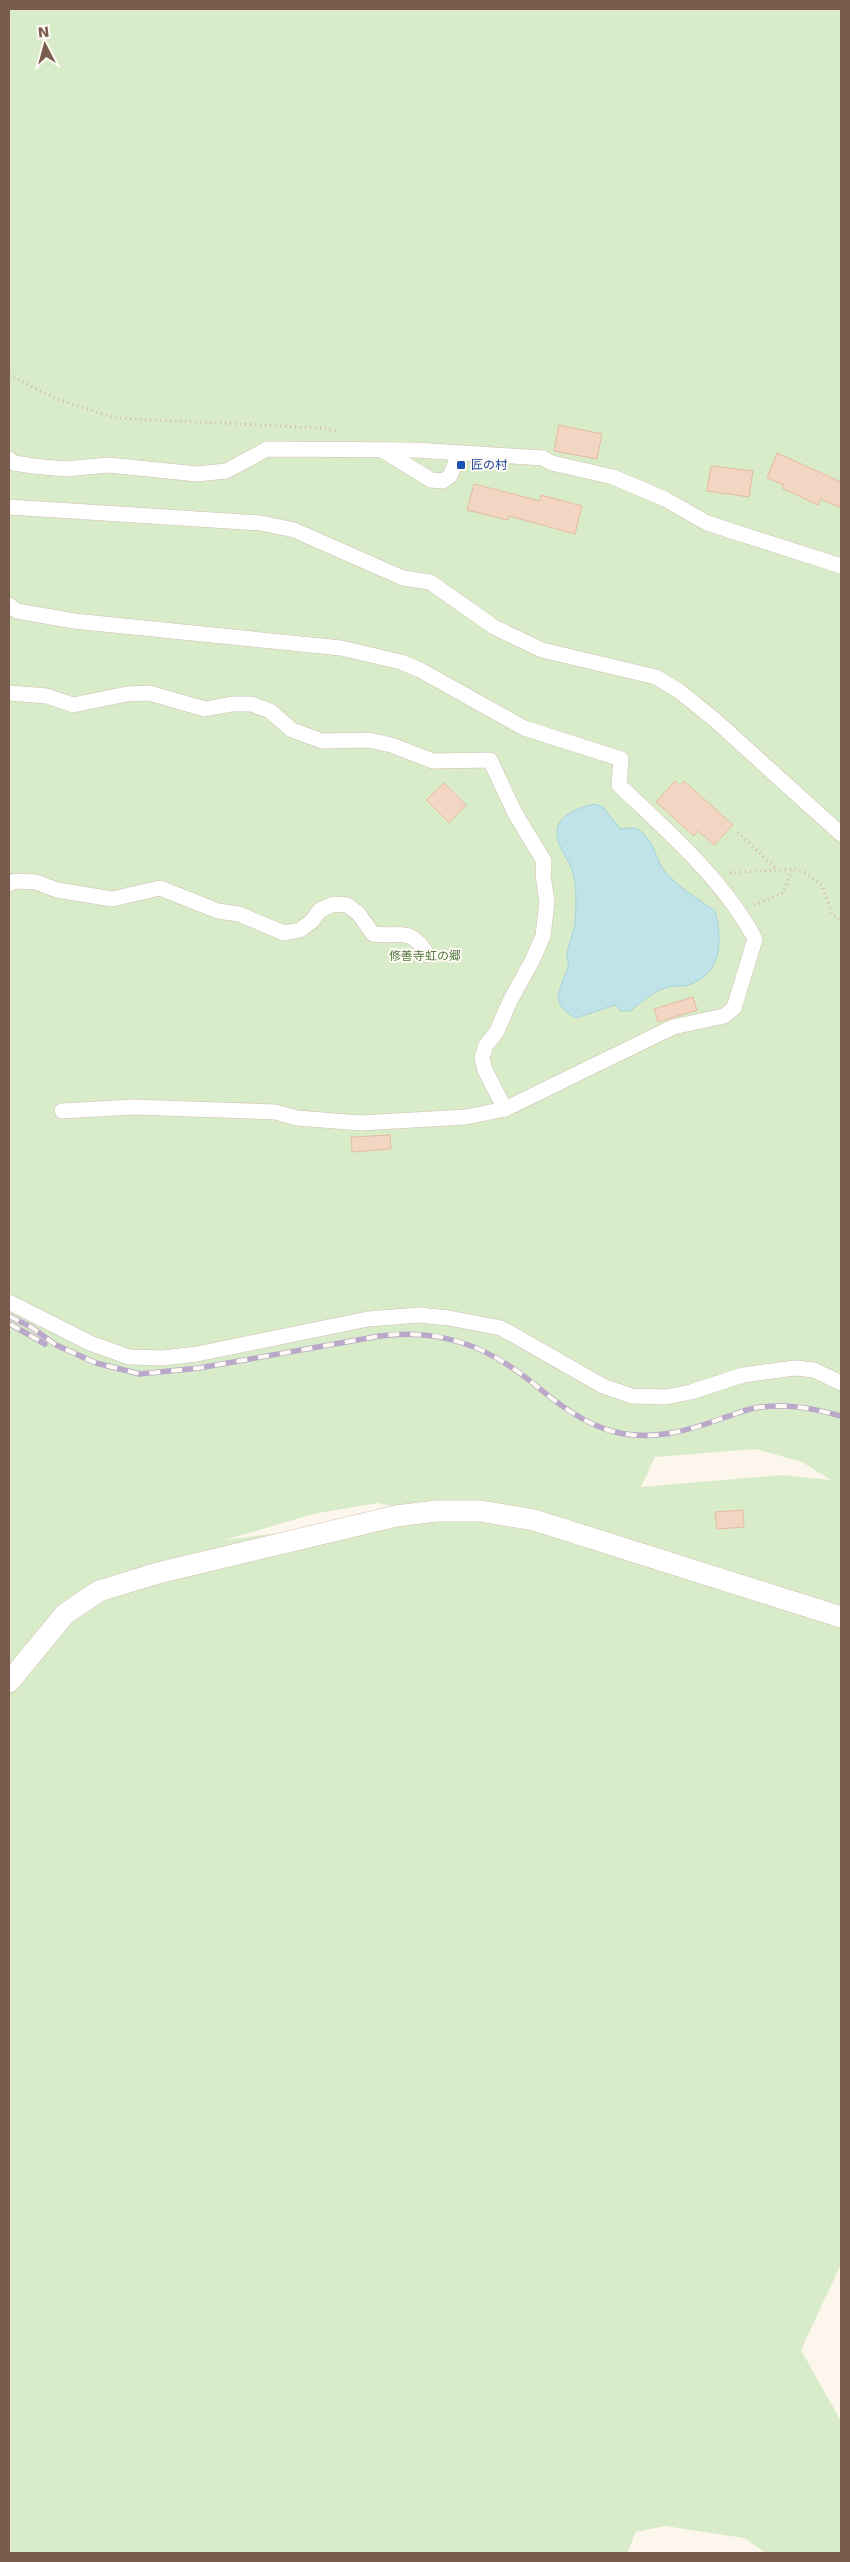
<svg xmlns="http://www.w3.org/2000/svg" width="850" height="2562" font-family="'DejaVu Sans','Noto Sans JP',sans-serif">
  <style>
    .green { fill: #d8ecc9; fill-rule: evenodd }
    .water { fill: #bfe3e8; stroke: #a5d3da }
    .building { fill: #f3d5c3; stroke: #e6bba3 }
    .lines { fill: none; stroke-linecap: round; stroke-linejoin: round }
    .street-casing { stroke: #d1beb0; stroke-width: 16 }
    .secondary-casing { stroke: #d6c0b0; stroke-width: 22 }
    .path { stroke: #d9b8a5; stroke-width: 3; stroke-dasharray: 1 4; stroke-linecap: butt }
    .street { stroke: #fff; stroke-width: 15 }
    .secondary { stroke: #fff; stroke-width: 21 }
    .rail-casing { stroke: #b9a8c9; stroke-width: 5.5 }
    .rail { stroke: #fffaf3; stroke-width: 4; stroke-dasharray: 11; stroke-linecap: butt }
    .transit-dot { fill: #1a4fb4; stroke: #fffaf3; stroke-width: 2 }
    .labels { text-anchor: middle; stroke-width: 4; stroke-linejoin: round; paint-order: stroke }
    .transit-label { font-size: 12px; fill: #164399; stroke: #fffaf3; text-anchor: start }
    .park-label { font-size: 12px; fill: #537a41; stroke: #fffaf3 }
  </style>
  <rect width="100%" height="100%" fill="#fdf6ec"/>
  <path class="green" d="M9,9H841V2264L801,2350L841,2421V2553H766L744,2538L665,2526L636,2532L627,2553H9ZM756,1449L802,1462L831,1480L782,1475L641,1487L655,1457ZM377,1503L431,1513L225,1540L313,1514Z"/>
  <path class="water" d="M595,804L603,807L620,829C627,828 634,827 639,830C655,841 655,860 666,873C682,890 697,898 715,911C723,941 722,974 688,985C680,987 672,985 665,988C651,993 642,1002 630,1011H621L615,1005L576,1018C548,1003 560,990 568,968C569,964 567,960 567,956C567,945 574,934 575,923C576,907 577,889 573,873C570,860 558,849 557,835C555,815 580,807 595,804Z"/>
  <g class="building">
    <path d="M559,425L602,434L597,459L554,451Z"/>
    <path d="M777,453L841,482V508L821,499L818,505L782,488L784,485L767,478Z"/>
    <path d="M711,466L753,471L749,497L707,491Z"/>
    <path d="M474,484L540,501L541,495L582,506L575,534L509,516L508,520L467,510Z"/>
    <path d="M675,781L680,785L684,781L733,825L714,845L698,831L694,836L656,802Z"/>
    <path d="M444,783L466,805L449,823L426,800Z"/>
    <path d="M693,997L697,1010L658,1022L654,1009Z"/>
    <path d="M390,1135L391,1149L352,1152L351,1137Z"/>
    <path d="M743,1510L744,1527L717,1529L715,1512Z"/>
  </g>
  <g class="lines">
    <g class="street-casing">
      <g id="street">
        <path d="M384,451L431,480L443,481L450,476L459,454"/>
        <path d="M9,459L14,463L33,466L65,469L109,465L197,474L226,471L267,449L415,450L543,458L552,463L613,477L665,499L707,523L841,566"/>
        <path d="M9,507L261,523L294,530L403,578L430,582L494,627L542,650L656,677L679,691L715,720L841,834"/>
        <path d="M9,605L17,611L74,621L341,648L401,662L420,670L524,728L621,759L619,785C668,832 723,879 755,939L734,1008L724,1016L673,1027L505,1109L466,1117L361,1123L297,1118L275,1112L133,1107L62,1111"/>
        <path d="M9,693L47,696L73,705L127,694L149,693L205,709L232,704H251L270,711L292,730L322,741L369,740L391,745L433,761L490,760L516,815L544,861L543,875L547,902L543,936L532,961L510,1001L496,1033L486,1045L482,1058L485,1070L505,1109"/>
        <path d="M9,884L15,881L36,882L57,890L112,899L160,888L218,911L239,914L284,933L300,930L312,921L320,910L334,904L347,905L358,913L373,934C402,938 409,925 428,955"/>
        <path d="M9,1302L90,1343L129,1357L162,1358L197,1354L368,1319L419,1315L449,1318L501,1328L603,1386L632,1396L666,1397L691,1392L743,1375L795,1368L814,1370L841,1383"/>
      </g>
    </g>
    <g class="secondary-casing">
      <path id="secondary" d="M9,1682L65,1614L99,1591L158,1573L396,1516L437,1511H480L534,1520L841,1617"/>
    </g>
    <g class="path">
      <path d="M9,375L57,399L115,418L323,428L339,432"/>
      <path d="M738,832L776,869"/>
      <path d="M730,873L792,869L805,873L822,885L832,914L841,921"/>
      <path d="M754,905L783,893L792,869"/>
    </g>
    <use href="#street" class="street"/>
    <use href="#secondary" class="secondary"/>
    <g class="rail-casing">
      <g id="rail">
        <path d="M9,1316L31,1327L56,1345L96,1363L140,1374L199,1368L380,1336C440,1328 488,1346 534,1384C558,1404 584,1424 615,1432C653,1441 687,1431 723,1418C733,1415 744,1410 755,1408C785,1403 812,1408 841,1416"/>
        <path d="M10,1324L45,1344"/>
      </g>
    </g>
    <use href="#rail" class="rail"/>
  </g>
  <rect class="transit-dot" x="456" y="460" width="10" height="10" rx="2.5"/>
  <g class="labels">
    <g class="transit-label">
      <text x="471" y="469">匠の村</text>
    </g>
    <g class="park-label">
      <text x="425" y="960">修善寺虹の郷</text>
    </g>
  </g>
  <rect width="850" height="2562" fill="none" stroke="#7a5c4d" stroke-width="20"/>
  <g transform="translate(45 45) rotate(354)" stroke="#fffaf3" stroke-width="4" paint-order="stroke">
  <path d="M0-4L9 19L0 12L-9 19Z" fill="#7a5c4d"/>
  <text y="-8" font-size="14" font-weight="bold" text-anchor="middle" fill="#7a5c4d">N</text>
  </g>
</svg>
